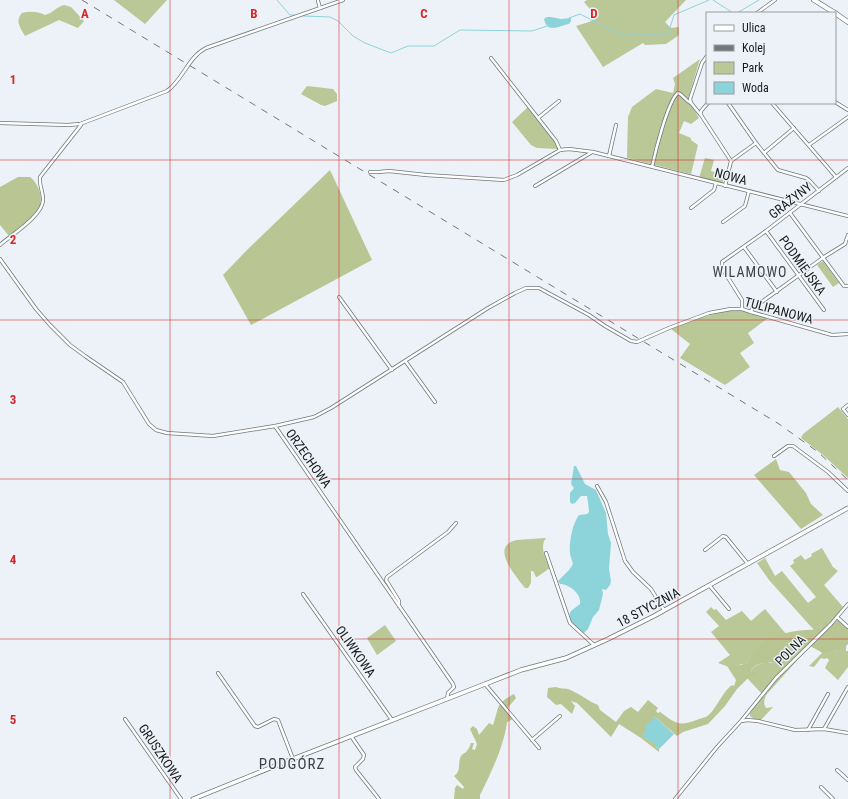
<svg xmlns="http://www.w3.org/2000/svg" width="848" height="799" font-family="'Roboto Condensed',sans-serif">
  <style>
    .green { fill: #bac796 }
    .forest { fill: #b9c693 }
    .water { fill: #8dd4da }
    .lines { fill: none; stroke-linecap: round; stroke-linejoin: round }
    .stream { stroke: #8dd4da; stroke-width: 1 }
    .minor-casing { stroke: #71777b; stroke-width: 4 }
    .tertiary-casing { stroke: #71777b; stroke-width: 5 }
    .secondary-casing { stroke: #71777b; stroke-width: 5.5 }
    .minor { stroke: #fff; stroke-width: 2.5 }
    .tertiary { stroke: #fff; stroke-width: 3.5 }
    .secondary { stroke: #fff; stroke-width: 4 }
    .rail { stroke: #74777b; stroke-width: 1; stroke-dasharray: 7 7; stroke-linecap: butt }
    .grid { fill: none; stroke: #d62828; stroke-width: 1; stroke-opacity: 0.55 }
    .labels { text-anchor: middle; stroke-width: 3; stroke-linejoin: round; paint-order: stroke }
    .street-label { font-size: 13px; fill: #181a1c; stroke: #ecf2f7 }
    .neighbourhood-label { font-size: 14px; letter-spacing: 1px; fill: #3d4246; stroke: #ecf2f7 }
    .quarter-label { font-size: 15px; letter-spacing: 1px; fill: #3d4246; stroke: #ecf2f7 }
    .grid-label { font-size: 13px; text-anchor: middle; font-weight: bold; fill: #d62828; stroke: #ecf2f7; stroke-width: 3; stroke-linejoin: round; paint-order: stroke }
  </style>
  <rect width="100%" height="100%" fill="#ecf2f7"/>
  <g class="green">
    <path d="M114,0H167L145,24Z"/>
    <path d="M587,0H686L665,22L671,28L679,27V35L666,44L645,45L643,43L603,67L576,26L589,22L599,16L593,13L584,2Z"/>
    <path d="M64,5L71,7L84,21L78,28L59,20L25,36C20,27 15,21 22,13C30,11 37,11 45,15C53,13 56,7 64,5Z"/>
    <path d="M700,59L688,99L699,118L691,124L684,121L679,133L691,138V140L698,145L691,174L627,158L628,117L632,107L656,89L673,93L675,84L673,78Z"/>
    <path d="M307,86L333,89L337,94V101L325,106L321,105L301,94Z"/>
    <path d="M528,107L556,142L558,147L557,149L537,148L531,145L512,122Z"/>
    <path d="M705,158L714,160L711,171L725,175L723,182L720,183L699,178Z"/>
    <path d="M823,261L839,283L833,287L817,265Z"/>
    <path d="M730,310H743L768,318L748,333L754,343L740,353L750,367L725,385L680,358L690,344L671,329L703,317Z"/>
    <path d="M838,407L848,419V478L823,455L801,438L803,434Z"/>
    <path d="M546,538C539,547 546,559 550,568L537,577H536L533,571H531V583L528,588H525C517,577 488,546 517,540C526,539 536,539 546,538Z"/>
    <path d="M822,548L833,567L838,571L824,585L843,607L829,624L827,622L821,626L819,630H814L769,580L757,563L765,558L775,576L782,571L808,603L816,597L790,566L794,563L793,560L801,555L805,560L812,556L811,554Z"/>
    <path d="M711,607L714,610L716,609L726,620L742,611L751,621L765,609L786,634C764,641 759,645 746,664H741L732,668L718,663L730,655L711,632L719,626L706,612Z"/>
    <path d="M385,625L396,641L377,655L367,638Z"/>
    <path d="M846,645V651H848V667L838,680L825,668L829,660L827,658L824,659L821,658L814,667L809,666L822,653L823,655C832,651 840,652 846,645Z"/>
    <path d="M810,646L767,694C764,699 763,703 766,708L773,707L761,720L754,719L750,716V713L777,679Z"/>
    <path d="M798,650L801,651L776,677L762,694L747,678L752,672L751,670C756,664 764,662 771,663L778,658L789,656Z"/>
  </g>
  <g class="forest">
    <path d="M330,170L372,260L251,325L223,275L246,251Z"/>
    <path d="M18,177H30C35,181 38,186 40,193C46,213 22,225 9,236L0,225V187Z"/>
    <path d="M776,459L780,470L789,472L806,493L811,504L823,515L801,529L754,475Z"/>
    <path d="M839,619L848,628V644L843,649L823,655L821,652L810,646L823,632Z"/>
    <path d="M825,622H827L829,624L801,651L798,650L789,656L778,658C771,667 759,659 751,670L752,672H756V676L753,678L750,676L737,689L725,706L708,724L683,732L677,736L655,717L646,729L645,738L656,744L655,746L659,749V752L641,738L619,724L611,737L577,703L571,701L575,706L572,714L561,704L556,705L547,697L548,688L556,687C560,689 564,688 568,689C579,693 588,701 598,705L600,710L616,722L624,711L631,707L638,712L648,700L658,708L656,711L658,713L660,712C673,721 677,727 694,721C698,719 702,718 706,717C715,712 722,692 732,685L734,686L736,680L727,666C735,668 738,664 746,664C750,658 754,651 759,646C774,633 799,629 818,630Z"/>
    <path d="M514,694L516,698L506,710L513,719L507,722C504,746 491,773 480,795V799H454L455,788L457,785L463,789L464,787L454,776C462,771 457,763 461,756C462,754 465,753 466,752C468,750 470,746 471,743H474L472,749L475,750L477,744L470,729L473,726L477,729L479,735L489,723L493,725C500,706 494,705 514,694Z"/>
  </g>
  <g class="water">
    <path d="M547,17H551L561,19L571,18V21L569,24C559,26 547,34 544,19Z"/>
    <path d="M574,466H576L585,484L596,490L606,513L608,534L611,543L609,569L611,581L610,585L606,590L602,589L603,594L599,610L593,617L588,629L583,634C578,629 567,621 570,613C572,609 577,607 580,604C582,594 569,584 560,584L558,581L569,570L573,564C572,560 571,558 570,554C569,543 572,524 579,515L587,514L589,512L588,502L587,496H581L575,503L572,504L570,502V493L574,488L571,484Z"/>
    <path d="M655,717L674,734L659,749L655,746V744L645,738L643,735L646,729L645,726Z"/>
  </g>
  <g class="lines">
    <g class="stream">
      <path d="M277,0L290,15H295"/>
      <path d="M713,0L733,13"/>
      <path d="M737,13L759,0"/>
      <path d="M303,16L330,17L338,21L353,36L365,43L391,53L408,46H434L460,30L532,31L547,26"/>
      <path d="M569,18L580,14L619,34H668L674,15L709,0"/>
    </g>
    <g class="minor-casing">
      <g id="minor">
        <path d="M318,1L320,8"/>
        <path d="M757,13L775,0"/>
        <path d="M491,58L556,141L560,150"/>
        <path d="M835,102L848,110"/>
        <path d="M708,103L701,111V115L731,161L725,186"/>
        <path d="M728,103L756,143L778,170L806,178L809,180L819,191"/>
        <path d="M772,103L836,177"/>
        <path d="M700,114L691,103L690,99L702,63L707,56"/>
        <path d="M538,118L559,101"/>
        <path d="M0,123L68,125L80,124L167,91C183,80 188,57 206,48L343,0"/>
        <path d="M809,145L848,117"/>
        <path d="M764,153L794,128"/>
        <path d="M609,156L616,125"/>
        <path d="M731,161L756,143"/>
        <path d="M652,167C655,153 668,100 678,93C684,95 685,101 691,103"/>
        <path d="M370,172H379L389,171L426,175L504,180L517,175L560,150L569,149L593,152L848,216"/>
        <path d="M535,186L592,152"/>
        <path d="M691,208L714,190L716,183"/>
        <path d="M790,213L844,286H848"/>
        <path d="M723,222L745,206L749,191"/>
        <path d="M766,231L824,310"/>
        <path d="M0,245C11,235 44,215 43,199C43,192 39,185 40,177L81,125L80,124"/>
        <path d="M744,247L777,292"/>
        <path d="M0,259L36,309L50,325L70,345L85,356L123,382L149,424L156,430L167,433L213,436L275,426"/>
        <path d="M339,297L392,370"/>
        <path d="M742,309V300L722,268V262L766,231L848,168"/>
        <path d="M751,312L752,309L824,257L845,244L848,235"/>
        <path d="M406,362L435,402"/>
        <path d="M848,405L843,409L848,415"/>
        <path d="M774,456L788,446H793L828,472L848,491"/>
        <path d="M597,486L606,502L625,561L633,572L651,589L664,610"/>
        <path d="M705,550L723,536L726,537L748,564"/>
        <path d="M546,553L570,623L594,645"/>
        <path d="M709,585L729,609"/>
        <path d="M303,594L392,720"/>
        <path d="M399,606V601L386,580L387,577L448,532L456,523"/>
        <path d="M837,617L848,627"/>
        <path d="M218,673L255,726L258,727L274,719L278,720L293,759"/>
        <path d="M485,684L539,748"/>
        <path d="M447,699L448,693L454,687L453,684L275,426L314,417L331,408L488,308L515,293L526,288H539L589,315L605,326L631,341L637,342L669,328L709,313L731,309H742L751,312L832,335L848,334"/>
        <path d="M125,719L181,799"/>
        <path d="M742,721L747,720L758,721L795,730L824,729L848,733"/>
        <path d="M824,729L848,687"/>
        <path d="M808,730L828,694"/>
        <path d="M351,736L364,755L363,759L355,767L356,770L379,799"/>
        <path d="M532,740L560,716"/>
        <path d="M837,770L848,780"/>
        <path d="M821,787L833,799"/>
        <path d="M675,799L717,747L741,721L776,678L831,624L848,604"/>
      </g>
    </g>
    <g class="tertiary-casing">
      <path id="tertiary" d="M193,799L285,762L480,686L521,670L566,658L608,639L654,616L848,508"/>
    </g>
    <g class="secondary-casing">
      <g id="secondary">
        <path d="M814,0L835,13"/>
        <path d="M835,13L848,22"/>
      </g>
    </g>
    <use href="#minor" class="minor"/>
    <use href="#tertiary" class="tertiary"/>
    <use href="#secondary" class="secondary"/>
    <path class="rail" d="M82,0L779,424L818,452L848,480"/>
  </g>
  <path class="grid" d="M170,0V799M339,0V799M509,0V799M678,0V799M0,160H848M0,320H848M0,479H848M0,639H848"/>
  <g class="labels">
    <g class="street-label">
      <text transform="translate(731 176) rotate(15)" y="5">NOWA</text>
      <text transform="translate(790 200) rotate(-38)" y="5">GRAŻYNY</text>
      <text transform="translate(803 265) rotate(54)" y="5">PODMIEJSKA</text>
      <text transform="translate(779 310) rotate(15)" y="5">TULIPANOWA</text>
      <text transform="translate(309 458) rotate(55)" y="5">ORZECHOWA</text>
      <text transform="translate(648 607) rotate(-28)" y="5">18 STYCZNIA</text>
      <text transform="translate(790 650) rotate(-45)" y="5">POLNA</text>
      <text transform="translate(356 651) rotate(55)" y="5">OLIWKOWA</text>
      <text transform="translate(161 753) rotate(56)" y="5">GRUSZKOWA</text>
    </g>
    <g class="neighbourhood-label">
      <text x="750" y="277">WILAMOWO</text>
    </g>
    <g class="quarter-label">
      <text x="292" y="769">PODGÓRZ</text>
    </g>
  </g>
  <g class="grid-label">
    <text x="85" y="18">A</text>
    <text x="254" y="18">B</text>
    <text x="424" y="18">C</text>
    <text x="594" y="18">D</text>
    <text x="13" y="84">1</text>
    <text x="13" y="244">2</text>
    <text x="13" y="404">3</text>
    <text x="13" y="564">4</text>
    <text x="13" y="724">5</text>
  </g>
  <rect x="706" y="12" width="130" height="92" fill="#ecf2f7" stroke="#979c9f"/>
  <rect x="714" y="25" width="20" height="6" fill="#ffffff" stroke="#979c9f"/>
  <text x="742" y="32" font-size="12" fill="#181a1c">Ulica</text>
  <rect x="714" y="45" width="20" height="6" fill="#74777b" stroke="#979c9f"/>
  <text x="742" y="52" font-size="12" fill="#181a1c">Kolej</text>
  <rect x="714" y="62" width="20" height="12" fill="#bac796" stroke="#979c9f"/>
  <text x="742" y="72" font-size="12" fill="#181a1c">Park</text>
  <rect x="714" y="82" width="20" height="12" fill="#8dd4da" stroke="#979c9f"/>
  <text x="742" y="92" font-size="12" fill="#181a1c">Woda</text>
</svg>
